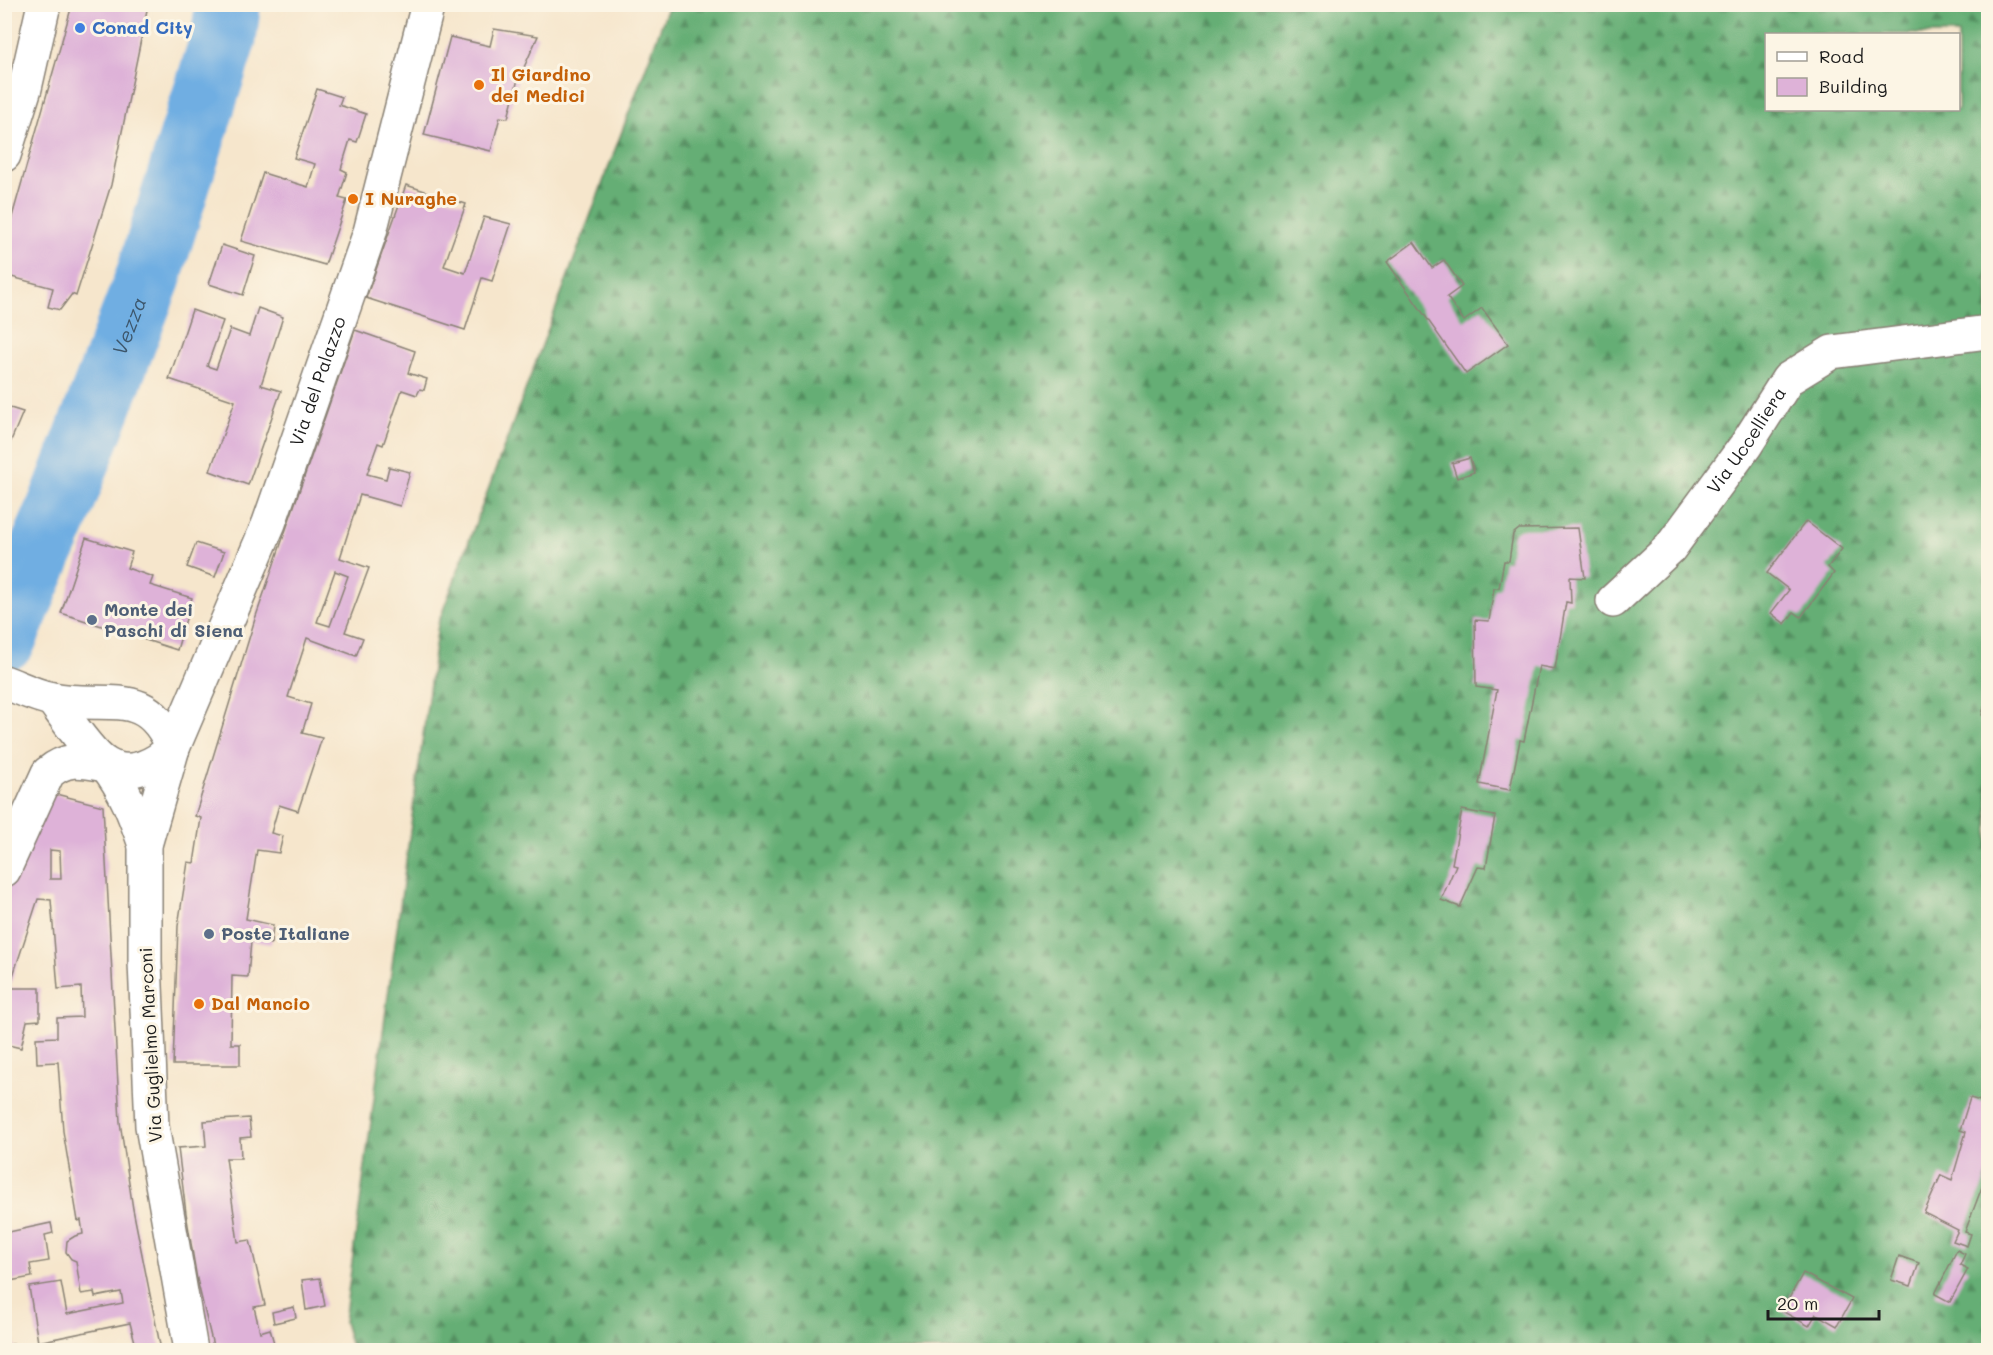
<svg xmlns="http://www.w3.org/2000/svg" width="1993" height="1355" font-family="Mali,sans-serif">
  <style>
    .forest { fill: url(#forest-firs); stroke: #406548; stroke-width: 1.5; fill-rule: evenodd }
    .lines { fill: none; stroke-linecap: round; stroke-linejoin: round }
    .river { stroke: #6faee2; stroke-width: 66 }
    .building { fill: #deb2d8; fill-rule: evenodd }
    .minor-casing { stroke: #898174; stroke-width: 36 }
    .secondary-casing { stroke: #898174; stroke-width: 36 }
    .minor { stroke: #fff; stroke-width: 33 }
    .secondary { stroke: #fff; stroke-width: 33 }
    .shop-dot { fill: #3f7fe0; stroke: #fcf5e5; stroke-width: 2 }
    .food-dot { fill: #e8710a; stroke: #fcf5e5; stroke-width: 2 }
    .service-dot { fill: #5c6f8a; stroke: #fcf5e5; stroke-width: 2 }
    .labels { text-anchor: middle; stroke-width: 6; stroke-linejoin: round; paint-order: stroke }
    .shop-label { font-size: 18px; font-weight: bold; fill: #366cbe; stroke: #fcf5e5; text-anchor: start }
    .food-label { font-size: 18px; font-weight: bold; fill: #c56008; stroke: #fcf5e5; text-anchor: start }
    .street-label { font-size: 18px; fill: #1c1c1c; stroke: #fcf5e5 }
    .service-label { font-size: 18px; font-weight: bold; fill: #4e5e75; stroke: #fcf5e5; text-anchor: start }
    .water-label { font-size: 20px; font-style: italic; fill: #3d566b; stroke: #fcf5e5 }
  </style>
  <defs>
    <pattern id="forest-firs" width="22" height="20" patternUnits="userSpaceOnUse" patternTransform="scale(1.5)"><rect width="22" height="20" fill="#65ae75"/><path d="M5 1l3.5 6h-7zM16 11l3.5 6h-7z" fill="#528d5f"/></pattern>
  </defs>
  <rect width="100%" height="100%" fill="#fcf5e5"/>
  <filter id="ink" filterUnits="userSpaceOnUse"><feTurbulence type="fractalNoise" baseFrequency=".0167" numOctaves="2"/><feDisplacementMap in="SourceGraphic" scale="12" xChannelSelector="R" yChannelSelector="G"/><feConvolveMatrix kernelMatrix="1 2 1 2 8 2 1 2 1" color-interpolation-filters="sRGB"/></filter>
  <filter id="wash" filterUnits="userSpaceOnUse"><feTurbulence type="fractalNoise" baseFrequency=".008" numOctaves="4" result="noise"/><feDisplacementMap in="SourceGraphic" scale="24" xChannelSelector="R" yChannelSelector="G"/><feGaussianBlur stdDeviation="1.35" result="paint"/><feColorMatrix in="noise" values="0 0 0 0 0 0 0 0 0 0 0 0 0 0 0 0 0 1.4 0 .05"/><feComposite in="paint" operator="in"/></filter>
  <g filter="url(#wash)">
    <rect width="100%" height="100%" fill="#f6e6cc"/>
    <path class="forest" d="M669,5H1988V1350H352L344,1322L438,624ZM1766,34H1958V110H1766Z"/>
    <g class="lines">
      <path class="river" id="s1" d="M4,638L57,515L148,278L224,36L228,4"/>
    </g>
    <g id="blocks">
      <g class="building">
        <path d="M72,5H148L111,185L76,296L72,294L60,310L48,307L53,288L4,275V245Z"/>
        <path d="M494,29L538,36L517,83L508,118L500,117L491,151L424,135L450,37L490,46Z"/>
        <path d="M317,89L342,97L339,105L366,114L357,142L350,140L341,169L347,172L339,198L347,200L325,265L241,241L263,173L308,187L315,164L294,158Z"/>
        <path d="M406,185L466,204L444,266L465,273L484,217L511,224L492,281L482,278L465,330L366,298Z"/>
        <path d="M1414,242L1432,268L1444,260L1462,286L1447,297L1464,321L1482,308L1508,344L1466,374L1387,262Z"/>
        <path d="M222,245L255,256L243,295L209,284Z"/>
        <path d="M258,308L283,317L261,385L281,391L248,485L210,471L235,401L169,379L192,310L223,321L207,366L216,369L230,329L249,336Z"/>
        <path d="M4,309L10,312L4,322Z"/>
        <path d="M355,330L415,351L408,373L427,379L424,390L420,389L417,395L402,390L383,445L378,443L367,474L386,479L389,467L410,472L400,506L360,495L340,558L369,568L345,632L363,638L356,656L307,638L288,697L311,704L302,733L322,738L298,811L279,805L271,833L283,836L279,853L257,850L246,919L273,925L271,944L251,941L248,977L232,976L231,1044H240V1065H173L178,926L188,862L194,863L201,818L195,816L255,619ZM335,571L348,576L330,626L317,622Z"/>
        <path d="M4,406L23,412L5,455H4Z"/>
        <path d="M1470,458L1474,472L1457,478L1452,463Z"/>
        <path d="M1806,521L1842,549L1828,567L1834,573L1801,617L1794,612L1785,624L1771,613L1789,590L1767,573Z"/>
        <path d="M1578,528L1585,578L1570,577L1571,603L1566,602L1555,669L1539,666L1524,741L1520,740L1510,790L1479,784L1497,690L1476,687L1475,620L1489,621L1494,588H1499L1504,561H1509L1513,534L1519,529Z"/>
        <path d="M86,538L132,552L127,568L153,577L150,585L192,598L177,650L61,613Z"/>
        <path d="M196,543L224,552L215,577L187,567Z"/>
        <path d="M1988,693V719L1982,715Z"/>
        <path d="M52,793L103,806L120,1122L133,1209L161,1350H137L130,1323L38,1342L29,1287L61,1282L67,1314L123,1303L121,1292L95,1297L94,1292L81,1294L76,1261L71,1259L66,1252L67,1241L75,1236L83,1234L81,1220L78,1221L63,1131L58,1062L37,1063L36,1038L57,1037V1018L82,1017L81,987L58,989L51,900L38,899L9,988H40V1020L27,1021L21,1048L4,1044V894ZM50,850L60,851L61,879H50Z"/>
        <path d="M1462,810L1495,816L1486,868L1478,867L1460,907L1441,900L1456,865L1452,864Z"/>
        <path d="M1970,1098L1988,1103V1171L1965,1232L1971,1234L1967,1246L1953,1241L1958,1230L1924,1213L1941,1175L1952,1180L1966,1132L1960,1130Z"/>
        <path d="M249,1118L251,1137L240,1138L241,1158H226L238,1242L250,1240L265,1305L254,1307L260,1332L270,1329L276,1350H214L197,1279L186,1213L178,1148L206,1146L204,1121Z"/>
        <path d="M51,1223L53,1233L45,1235L49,1261L30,1264L32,1277L4,1282V1233Z"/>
        <path d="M1957,1250L1965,1254L1960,1265L1968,1269L1950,1302L1935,1294Z"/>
        <path d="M1899,1256L1919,1263L1911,1286L1891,1280Z"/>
        <path d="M1803,1273L1852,1299L1837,1326L1816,1314L1809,1326L1782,1311Z"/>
        <path d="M320,1278L325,1306L306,1310L302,1280Z"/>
        <path d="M294,1307L296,1318L274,1323L272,1312Z"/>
        <path d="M13,1344L17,1350H4V1346Z"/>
      </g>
    </g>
  </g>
  <g filter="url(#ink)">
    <use href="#blocks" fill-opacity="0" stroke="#898174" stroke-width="1.5"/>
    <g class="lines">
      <g class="minor-casing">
        <g id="minor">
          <path id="s2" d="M1613,601L1670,548L1746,445L1788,379L1832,352L1988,332"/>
          <path d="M4,870L48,773C68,756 82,761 106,765"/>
        </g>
      </g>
      <g class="secondary-casing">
        <g id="secondary">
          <path d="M4,155L25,88L44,4"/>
          <path d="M4,682C20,688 36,696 52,699C106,710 147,683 173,748"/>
          <path d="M52,699C64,715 90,755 106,764C130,779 156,764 173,748"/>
          <path d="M106,765C125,789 135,816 145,845"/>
          <path id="s3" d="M191,1350L152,1126L145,962V845L173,748L269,523L370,232L428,4"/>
        </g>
      </g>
      <use href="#minor" class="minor"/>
      <use href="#secondary" class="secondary"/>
    </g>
  </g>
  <circle class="shop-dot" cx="80" cy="28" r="6"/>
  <g class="food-dot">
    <circle cx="479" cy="85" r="6"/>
    <circle cx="353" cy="199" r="6"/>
    <circle cx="199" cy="1004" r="6"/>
  </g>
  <g class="service-dot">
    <circle cx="92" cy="620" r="6"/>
    <circle cx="209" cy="934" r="6"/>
  </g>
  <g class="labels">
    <g class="shop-label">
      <text x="92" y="34">Conad City</text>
    </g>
    <g class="food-label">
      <text x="491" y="81">Il Giardino<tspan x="491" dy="21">dei Medici</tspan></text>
      <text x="365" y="205">I Nuraghe</text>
      <text x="211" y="1010">Dal Mancio</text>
    </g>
    <g class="street-label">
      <text dy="6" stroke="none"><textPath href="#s3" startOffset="1004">Via del Palazzo</textPath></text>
      <text dy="6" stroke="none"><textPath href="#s2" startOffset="210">Via Uccelliera</textPath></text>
      <text transform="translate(151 1045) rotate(-93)" y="6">Via Guglielmo Marconi</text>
    </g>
    <g class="service-label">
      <text x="104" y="616">Monte dei<tspan x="104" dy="21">Paschi di Siena</tspan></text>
      <text x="221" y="940">Poste Italiane</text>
    </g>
    <g class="water-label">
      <text dy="7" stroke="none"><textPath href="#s1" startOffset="336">Vezza</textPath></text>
    </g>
  </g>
  <rect width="1993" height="1355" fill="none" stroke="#fcf5e5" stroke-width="24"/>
  <rect x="1765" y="33" width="195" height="78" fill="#fcf5e5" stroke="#a29e95" stroke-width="1.5"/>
  <rect x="1777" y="52" width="30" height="9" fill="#ffffff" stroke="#a29e95" stroke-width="1.5"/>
  <text x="1819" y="63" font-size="18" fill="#1c1c1c">Road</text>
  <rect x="1777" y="78" width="30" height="18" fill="#deb2d8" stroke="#a29e95" stroke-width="1.5"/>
  <text x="1819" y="93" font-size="18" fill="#1c1c1c">Building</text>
  <path d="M1768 1310v9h111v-9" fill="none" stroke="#1c1c1c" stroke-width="3"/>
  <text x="1777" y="1310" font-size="18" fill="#1c1c1c" stroke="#fcf5e5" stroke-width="4.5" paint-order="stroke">20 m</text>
</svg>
